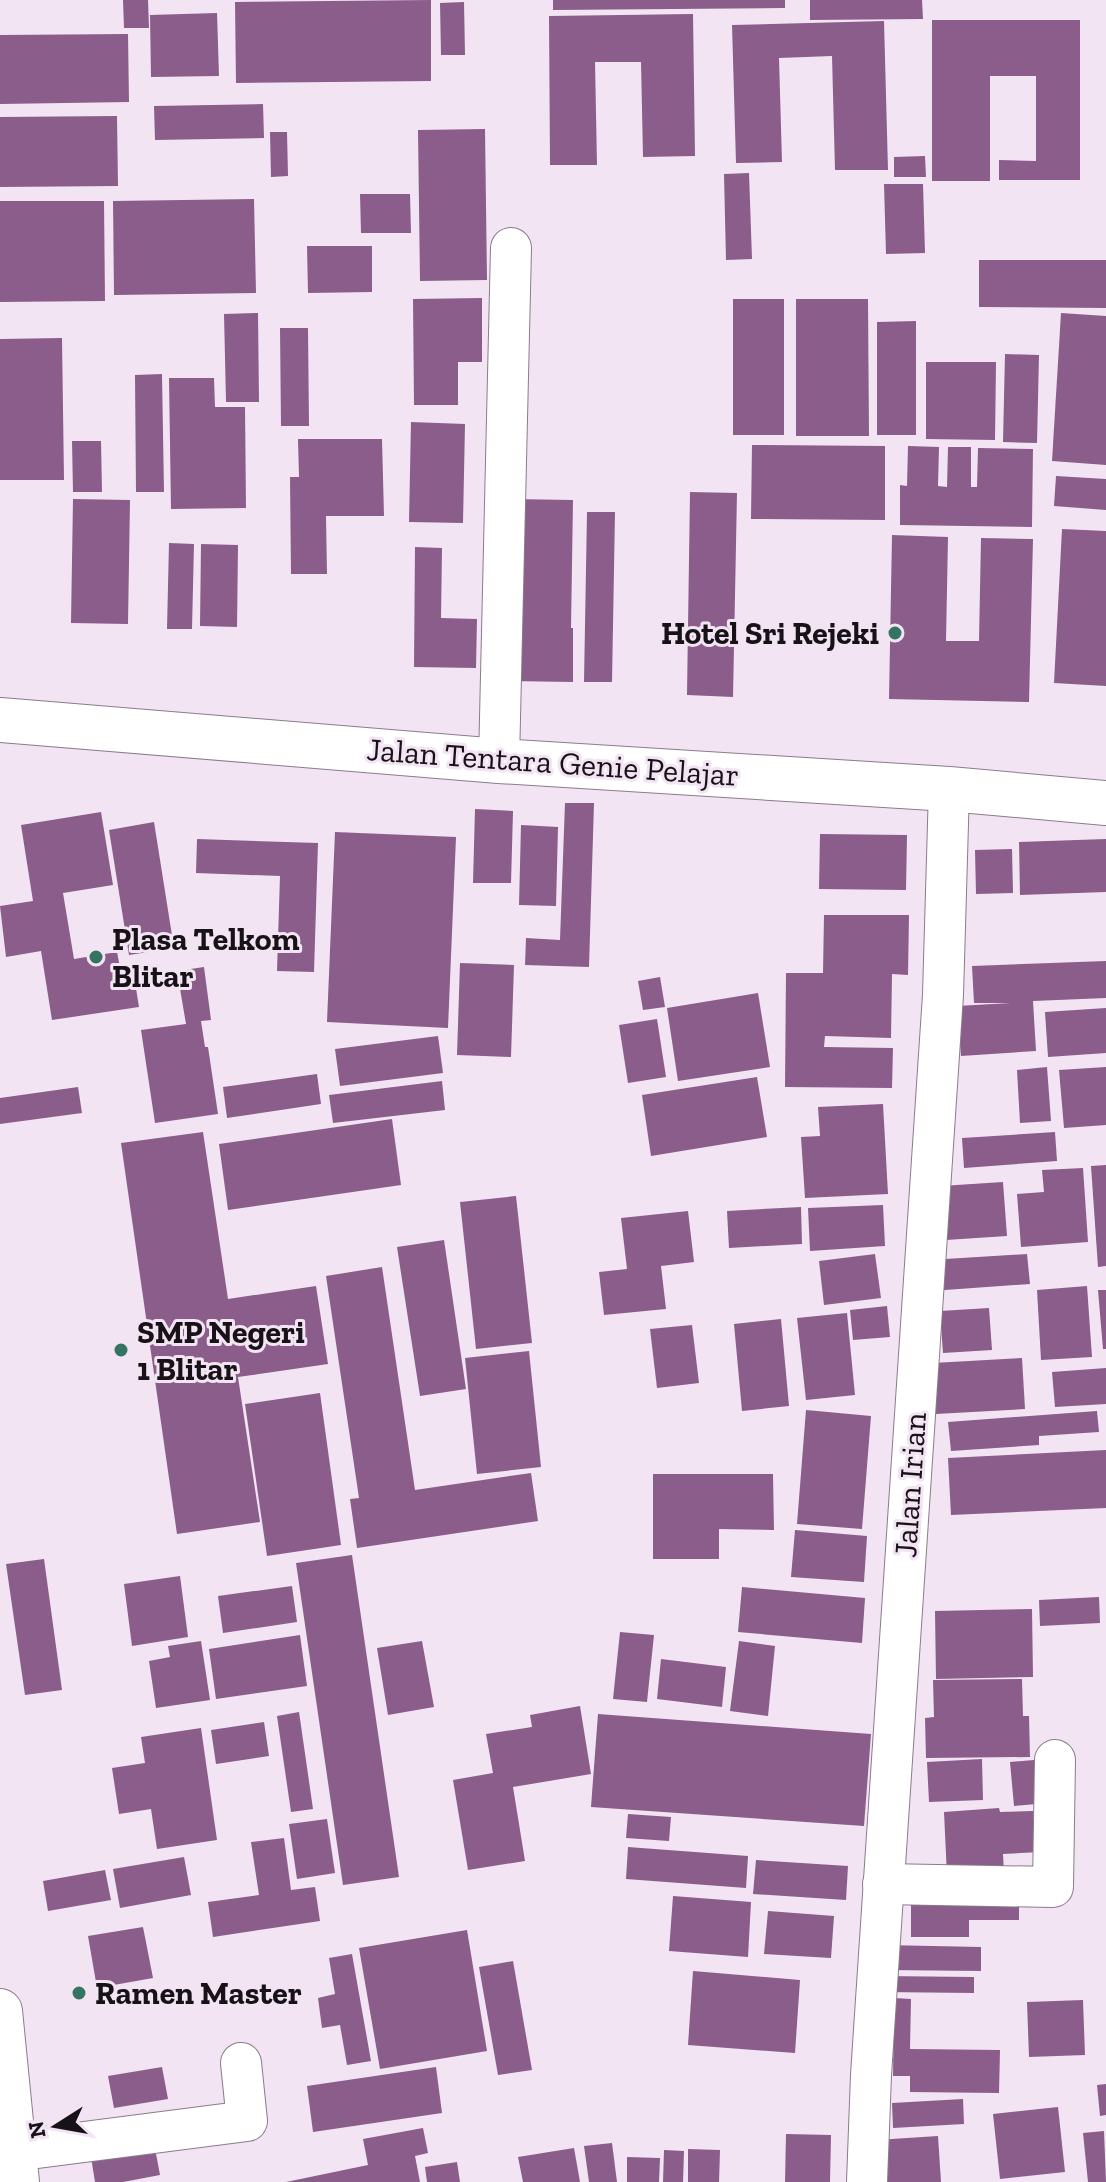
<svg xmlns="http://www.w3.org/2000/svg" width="1106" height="2182" font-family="'Zilla Slab',serif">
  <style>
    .building { fill: #8a5d8b }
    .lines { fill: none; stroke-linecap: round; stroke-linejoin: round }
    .minor-casing { stroke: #8a7c8a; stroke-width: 42 }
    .major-casing { stroke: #8a7c8a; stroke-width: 46 }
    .minor { stroke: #fff; stroke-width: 40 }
    .major { stroke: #fff; stroke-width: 44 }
    .poi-dot { fill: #347463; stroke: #f3e4f3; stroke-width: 3 }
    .labels { text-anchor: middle; stroke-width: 6; stroke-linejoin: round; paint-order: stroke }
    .poi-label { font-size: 32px; font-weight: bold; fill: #171217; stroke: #f3e4f3; text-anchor: start }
    .street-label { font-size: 32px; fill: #171217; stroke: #f3e4f3 }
  </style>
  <rect width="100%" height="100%" fill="#f3e4f3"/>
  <g class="building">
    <path d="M123,0H148L149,28H124Z"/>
    <path d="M431,0V81L236,83L235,2Z"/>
    <path d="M553,0H785V8L553,10Z"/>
    <path d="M810,0H922L923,19L810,20Z"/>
    <path d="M464,2L465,55H441L440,3Z"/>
    <path d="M217,13L219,76L151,77L150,15Z"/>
    <path d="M693,14L695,156L643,157L641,62H595L597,165H550L549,16Z"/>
    <path d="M932,20H1080V180H999V160L1036,161V76H990V181H932Z"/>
    <path d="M884,21L888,170H835L832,56L779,58L782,162L736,163L732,25Z"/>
    <path d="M128,34L129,102L0,104V35Z"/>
    <path d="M263,104L264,138L155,140L154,106Z"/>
    <path d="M117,116L118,186L0,187V117Z"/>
    <path d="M485,129L487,280L420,281L418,130Z"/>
    <path d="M270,132H287L288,176L271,177Z"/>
    <path d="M925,156L926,177H894V157Z"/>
    <path d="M749,173L752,259L726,260L724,174Z"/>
    <path d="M884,184H923L925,253L886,254Z"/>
    <path d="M360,194H410L411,233H361Z"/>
    <path d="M254,199L256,293L114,295L113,201Z"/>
    <path d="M0,201H104L105,301L0,302Z"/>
    <path d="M307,246H372V292L308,293Z"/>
    <path d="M979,260H1106V308L979,307Z"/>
    <path d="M482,298V362H458V405H414L413,299Z"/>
    <rect x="733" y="299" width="51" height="136"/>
    <path d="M796,299H868L869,436H796Z"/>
    <path d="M258,313L259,402H226L224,314Z"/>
    <path d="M1061,313L1106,316V465L1052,461Z"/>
    <path d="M916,321V435H877V322Z"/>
    <path d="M280,328H308L309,426H281Z"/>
    <path d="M62,338L64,480H0V339Z"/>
    <path d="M1005,354L1039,355L1037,443L1003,442Z"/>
    <path d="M926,362H996L995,440L926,439Z"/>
    <path d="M162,374L164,492H136L135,375Z"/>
    <path d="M169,378H214L215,407H245L246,508L171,509Z"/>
    <path d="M411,422L465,424L463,523L409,522Z"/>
    <path d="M298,439H382L384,516H326L327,574H291L290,477H299Z"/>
    <path d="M72,441H101L102,492H73Z"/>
    <path d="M752,445L885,446V520L751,519Z"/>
    <path d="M908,446L939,447L938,486L947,487L948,447H971V487H977L978,448L1033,449L1032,527L900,525V485L907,486Z"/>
    <path d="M1056,476L1106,479V510L1054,506Z"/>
    <path d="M690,492L737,493L733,697L687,695Z"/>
    <path d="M73,499L130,500L128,624L71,623Z"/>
    <path d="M511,499L573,500L571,628H573V682L508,681Z"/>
    <path d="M587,512H615L612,682H584Z"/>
    <path d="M1062,529L1106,531V686L1054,683Z"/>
    <path d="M892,535L948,537L946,641H979L981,538L1033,539L1029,702L889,699Z"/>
    <path d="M169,543L194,544L192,629H167Z"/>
    <path d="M201,544L238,545L237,627L200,626Z"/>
    <path d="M415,547L442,548L441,618L477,619L476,668L414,667Z"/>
    <path d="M565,803H594L589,967L525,965L526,938L560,940Z"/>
    <path d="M475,809L513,811L511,883H473Z"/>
    <path d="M101,812L113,885L63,893L74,959L117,952L122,978L134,976L139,1007L52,1020L41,951L6,957L0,906L33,901L21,825Z"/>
    <path d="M154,822L174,948L129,955L109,830Z"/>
    <path d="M521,825L558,827L556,906L519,905Z"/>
    <path d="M335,832L456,837L448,1028L327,1022Z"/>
    <path d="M820,834L907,835L906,890L819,889Z"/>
    <path d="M197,839L318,843L314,972L277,971L280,876L196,873Z"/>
    <path d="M1106,839V892L1020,895L1019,842Z"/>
    <path d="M1012,849L1013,893L976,894L975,850Z"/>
    <path d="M824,915H909L908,975L892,974L891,1038L825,1036L824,1047L893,1048L892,1088L785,1087L786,973H823Z"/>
    <path d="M1106,961V998L1033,1001L1036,1051L961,1056L957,1006L1011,1003H974L972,966Z"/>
    <path d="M460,963L514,965L511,1057L457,1055Z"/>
    <path d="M204,967L211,1020L201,1021L205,1047H208L218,1114L155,1123L141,1030L186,1024L177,971Z"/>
    <path d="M660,977L665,1007L643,1010L638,981Z"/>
    <path d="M758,993L770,1067L678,1081L667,1008Z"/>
    <path d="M1106,1008V1053L1048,1057L1045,1012Z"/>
    <path d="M657,1019L666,1077L628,1083L619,1025Z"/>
    <path d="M438,1036L443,1073L340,1086L335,1049Z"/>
    <path d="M1047,1067L1051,1121L1020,1123L1017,1070Z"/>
    <path d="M1106,1067V1125L1064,1128L1059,1070Z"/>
    <path d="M317,1074L321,1104L227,1118L223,1087Z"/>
    <path d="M757,1077L767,1137L651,1156L642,1095Z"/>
    <path d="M442,1081L445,1110L333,1123L329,1095Z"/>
    <path d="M78,1087L82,1113L0,1124V1098Z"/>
    <path d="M883,1104L888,1194L805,1198L801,1137L820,1136L818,1107Z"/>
    <path d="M392,1119L401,1185L228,1210L219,1144Z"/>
    <path d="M203,1132L228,1299L316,1286L328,1364L238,1377L260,1522L177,1534L121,1143Z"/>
    <path d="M1055,1132L1057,1161L964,1168L962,1138Z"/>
    <path d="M1106,1165V1266L1098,1267L1091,1166Z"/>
    <path d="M1083,1168L1088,1242L1021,1247L1017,1194L1044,1192L1042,1170Z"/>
    <path d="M1003,1182L1007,1236L946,1240L941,1186Z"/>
    <path d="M516,1196L532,1343L476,1349L460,1202Z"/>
    <path d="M883,1205L885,1246L810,1251L808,1208Z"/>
    <path d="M801,1207L802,1244L729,1248L727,1211Z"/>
    <path d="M688,1211L694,1262L661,1266L666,1309L604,1315L599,1272L627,1269L621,1218Z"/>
    <path d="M444,1240L466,1389L420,1396L397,1247Z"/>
    <path d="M875,1254L881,1298L824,1305L819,1261Z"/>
    <path d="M1027,1254L1030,1284L931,1291L929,1260Z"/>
    <path d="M382,1267L415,1490L531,1473L538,1521L357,1548L350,1499L359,1498L326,1276Z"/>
    <path d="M1087,1286L1092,1357L1041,1360L1037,1290Z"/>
    <path d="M1098,1290H1106V1349H1103Z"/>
    <path d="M887,1306L890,1337L853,1340L850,1310Z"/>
    <path d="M989,1308L992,1350L943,1353L940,1311Z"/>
    <path d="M847,1313L855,1395L806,1400L797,1318Z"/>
    <path d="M781,1319L789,1406L742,1411L734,1324Z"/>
    <path d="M692,1325L699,1383L657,1388L650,1329Z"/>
    <path d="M529,1351L541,1467L477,1474L465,1358Z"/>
    <path d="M1022,1358L1025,1409L936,1414L933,1363Z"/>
    <path d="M1106,1368V1404L1055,1407L1052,1372Z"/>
    <path d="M320,1393L341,1545L267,1556L245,1404Z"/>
    <path d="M806,1410L871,1416L862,1529L797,1524Z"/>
    <path d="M1097,1411L1099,1432L1039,1436V1445L951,1451L948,1422Z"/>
    <path d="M1106,1450V1508L951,1515L948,1458Z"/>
    <path d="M653,1474H773L774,1530L719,1529V1559H653Z"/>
    <path d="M795,1530L867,1536L864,1582L791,1577Z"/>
    <path d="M352,1555L399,1877L343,1885L296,1563Z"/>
    <path d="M44,1559L62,1690L25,1695L6,1564Z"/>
    <path d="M180,1576L188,1637L132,1646L124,1584Z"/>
    <path d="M292,1586L297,1622L223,1633L218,1596Z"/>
    <path d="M742,1587L865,1598L862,1643L738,1632Z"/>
    <path d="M1099,1597L1100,1623L1040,1626L1039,1600Z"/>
    <path d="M1032,1609L1033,1677L936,1679L935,1611Z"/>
    <path d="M620,1632L654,1635L647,1702L613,1699Z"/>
    <path d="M300,1635L307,1686L216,1699L209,1649Z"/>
    <path d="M201,1641L210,1700L156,1708L149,1661L170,1657L168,1646Z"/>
    <path d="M422,1641L434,1707L388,1715L377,1648Z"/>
    <path d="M739,1641L775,1646L768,1716L730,1711Z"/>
    <path d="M661,1659L726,1667L722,1707L657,1699Z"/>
    <path d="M1022,1679L1023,1716H1029L1030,1757L926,1758L925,1718L934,1717L933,1680Z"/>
    <path d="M580,1706L591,1774L513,1787L525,1861L468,1870L453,1780L493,1773L486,1734L532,1727L530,1715Z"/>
    <path d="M299,1712L313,1809L291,1812L277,1716Z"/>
    <path d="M598,1714L871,1734L864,1826L591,1807Z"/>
    <path d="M264,1722L269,1756L216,1764L211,1730Z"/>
    <path d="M201,1728L217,1840L157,1849L151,1809L119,1814L112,1768L145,1763L141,1737Z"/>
    <path d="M982,1759L983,1800L929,1802L927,1762Z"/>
    <path d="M1034,1760L1037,1804L1014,1806L1010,1762Z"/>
    <path d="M999,1808L1000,1812L1033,1811L1034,1832L1040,1852L1003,1854L1004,1873L947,1876L944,1812Z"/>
    <path d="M628,1814L671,1817L669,1841L626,1838Z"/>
    <path d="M327,1819L335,1873L297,1879L289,1824Z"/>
    <path d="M284,1838L291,1890L315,1887L320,1921L213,1937L208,1902L259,1895L251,1842Z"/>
    <path d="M628,1847L748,1856L746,1888L626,1879Z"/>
    <path d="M184,1857L191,1895L120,1908L113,1869Z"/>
    <path d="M756,1860L848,1866L846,1900L753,1894Z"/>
    <path d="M105,1870L111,1900L48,1911L43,1881Z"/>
    <path d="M911,1891L1019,1904V1920H969V1937H911Z"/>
    <path d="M673,1896L751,1902L748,1957L669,1951Z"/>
    <path d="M768,1911L834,1916L831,1958L764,1954Z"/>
    <path d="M143,1927L153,1978L97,1988L88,1936Z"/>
    <path d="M467,1930L487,2051L380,2069L359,1948Z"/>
    <path d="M884,1945L981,1947V1971L884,1970Z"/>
    <path d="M352,1954L371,2061L347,2065L340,2025L322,2028L318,1998L335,1994L329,1958Z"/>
    <path d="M513,1961L532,2070L498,2075L479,1967Z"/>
    <path d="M693,1971L800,1980L795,2053L688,2045Z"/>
    <path d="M882,1976L974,1977V1993L881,1992Z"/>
    <path d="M894,1998L911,1999L910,2049L1000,2050L999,2093L910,2092V2076H893Z"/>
    <path d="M1083,2000L1085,2055L1029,2057L1027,2002Z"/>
    <path d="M162,2067L168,2099L114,2108L108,2076Z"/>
    <path d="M436,2067L442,2113L313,2132L307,2086Z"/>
    <path d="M1106,2084V2115L1100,2116L1097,2085Z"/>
    <path d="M963,2099L964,2124L893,2128L892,2103Z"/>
    <path d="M1058,2107L1065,2172L1000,2179L993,2114Z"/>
    <path d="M423,2128L428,2153L415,2156L420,2182H286L368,2165L363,2139Z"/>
    <path d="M1104,2131L1106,2182H1088L1083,2133Z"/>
    <path d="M786,2134L831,2135L830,2182H785Z"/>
    <path d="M938,2136L941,2182H879L876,2140Z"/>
    <path d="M153,2138L160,2175L123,2182H95L90,2151Z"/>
    <path d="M612,2143L617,2182H589L584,2146Z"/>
    <path d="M574,2148L580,2182H523L518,2157Z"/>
    <path d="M688,2149L720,2150L719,2182H688Z"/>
    <path d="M664,2150L684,2151L683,2182H663Z"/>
    <path d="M627,2157L660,2158L659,2182H627Z"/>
    <path d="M457,2162L460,2182H427L425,2167Z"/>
  </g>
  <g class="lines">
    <g class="minor-casing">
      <g id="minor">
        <path d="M499,761L511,248"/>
        <path d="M883,1884L1053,1887L1055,1760"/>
        <path d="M14,2151L247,2121L241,2063"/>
        <path d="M867,2182L871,2075L943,995L949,789"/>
      </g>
    </g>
    <g class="major-casing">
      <g id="major">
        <path d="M0,720L499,761L949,789L1106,803"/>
        <path d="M0,2011L17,2182"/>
      </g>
    </g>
    <use href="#minor" class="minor"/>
    <use href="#major" class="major"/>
  </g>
  <g class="poi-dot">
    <circle cx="895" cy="633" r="8"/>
    <circle cx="96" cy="957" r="8"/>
    <circle cx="121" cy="1350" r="8"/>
    <circle cx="79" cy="1993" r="8"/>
  </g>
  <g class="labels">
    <g class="poi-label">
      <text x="879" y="644" text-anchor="end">Hotel Sri Rejeki</text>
      <text x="112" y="950">Plasa Telkom<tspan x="112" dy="37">Blitar</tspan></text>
      <text x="137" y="1343">SMP Negeri<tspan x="137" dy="37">1 Blitar</tspan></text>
      <text x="95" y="2004">Ramen Master</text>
    </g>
    <g class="street-label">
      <text transform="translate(553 762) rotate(4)" y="11">Jalan Tentara Genie Pelajar</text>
      <text transform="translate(910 1485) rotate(-86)" y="11">Jalan Irian</text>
    </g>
  </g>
  <g transform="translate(56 2126) rotate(259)" stroke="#f3e4f3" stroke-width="6" paint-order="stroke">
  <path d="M0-6L14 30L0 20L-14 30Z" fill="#171217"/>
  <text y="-12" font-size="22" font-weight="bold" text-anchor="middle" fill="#171217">N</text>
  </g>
</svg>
